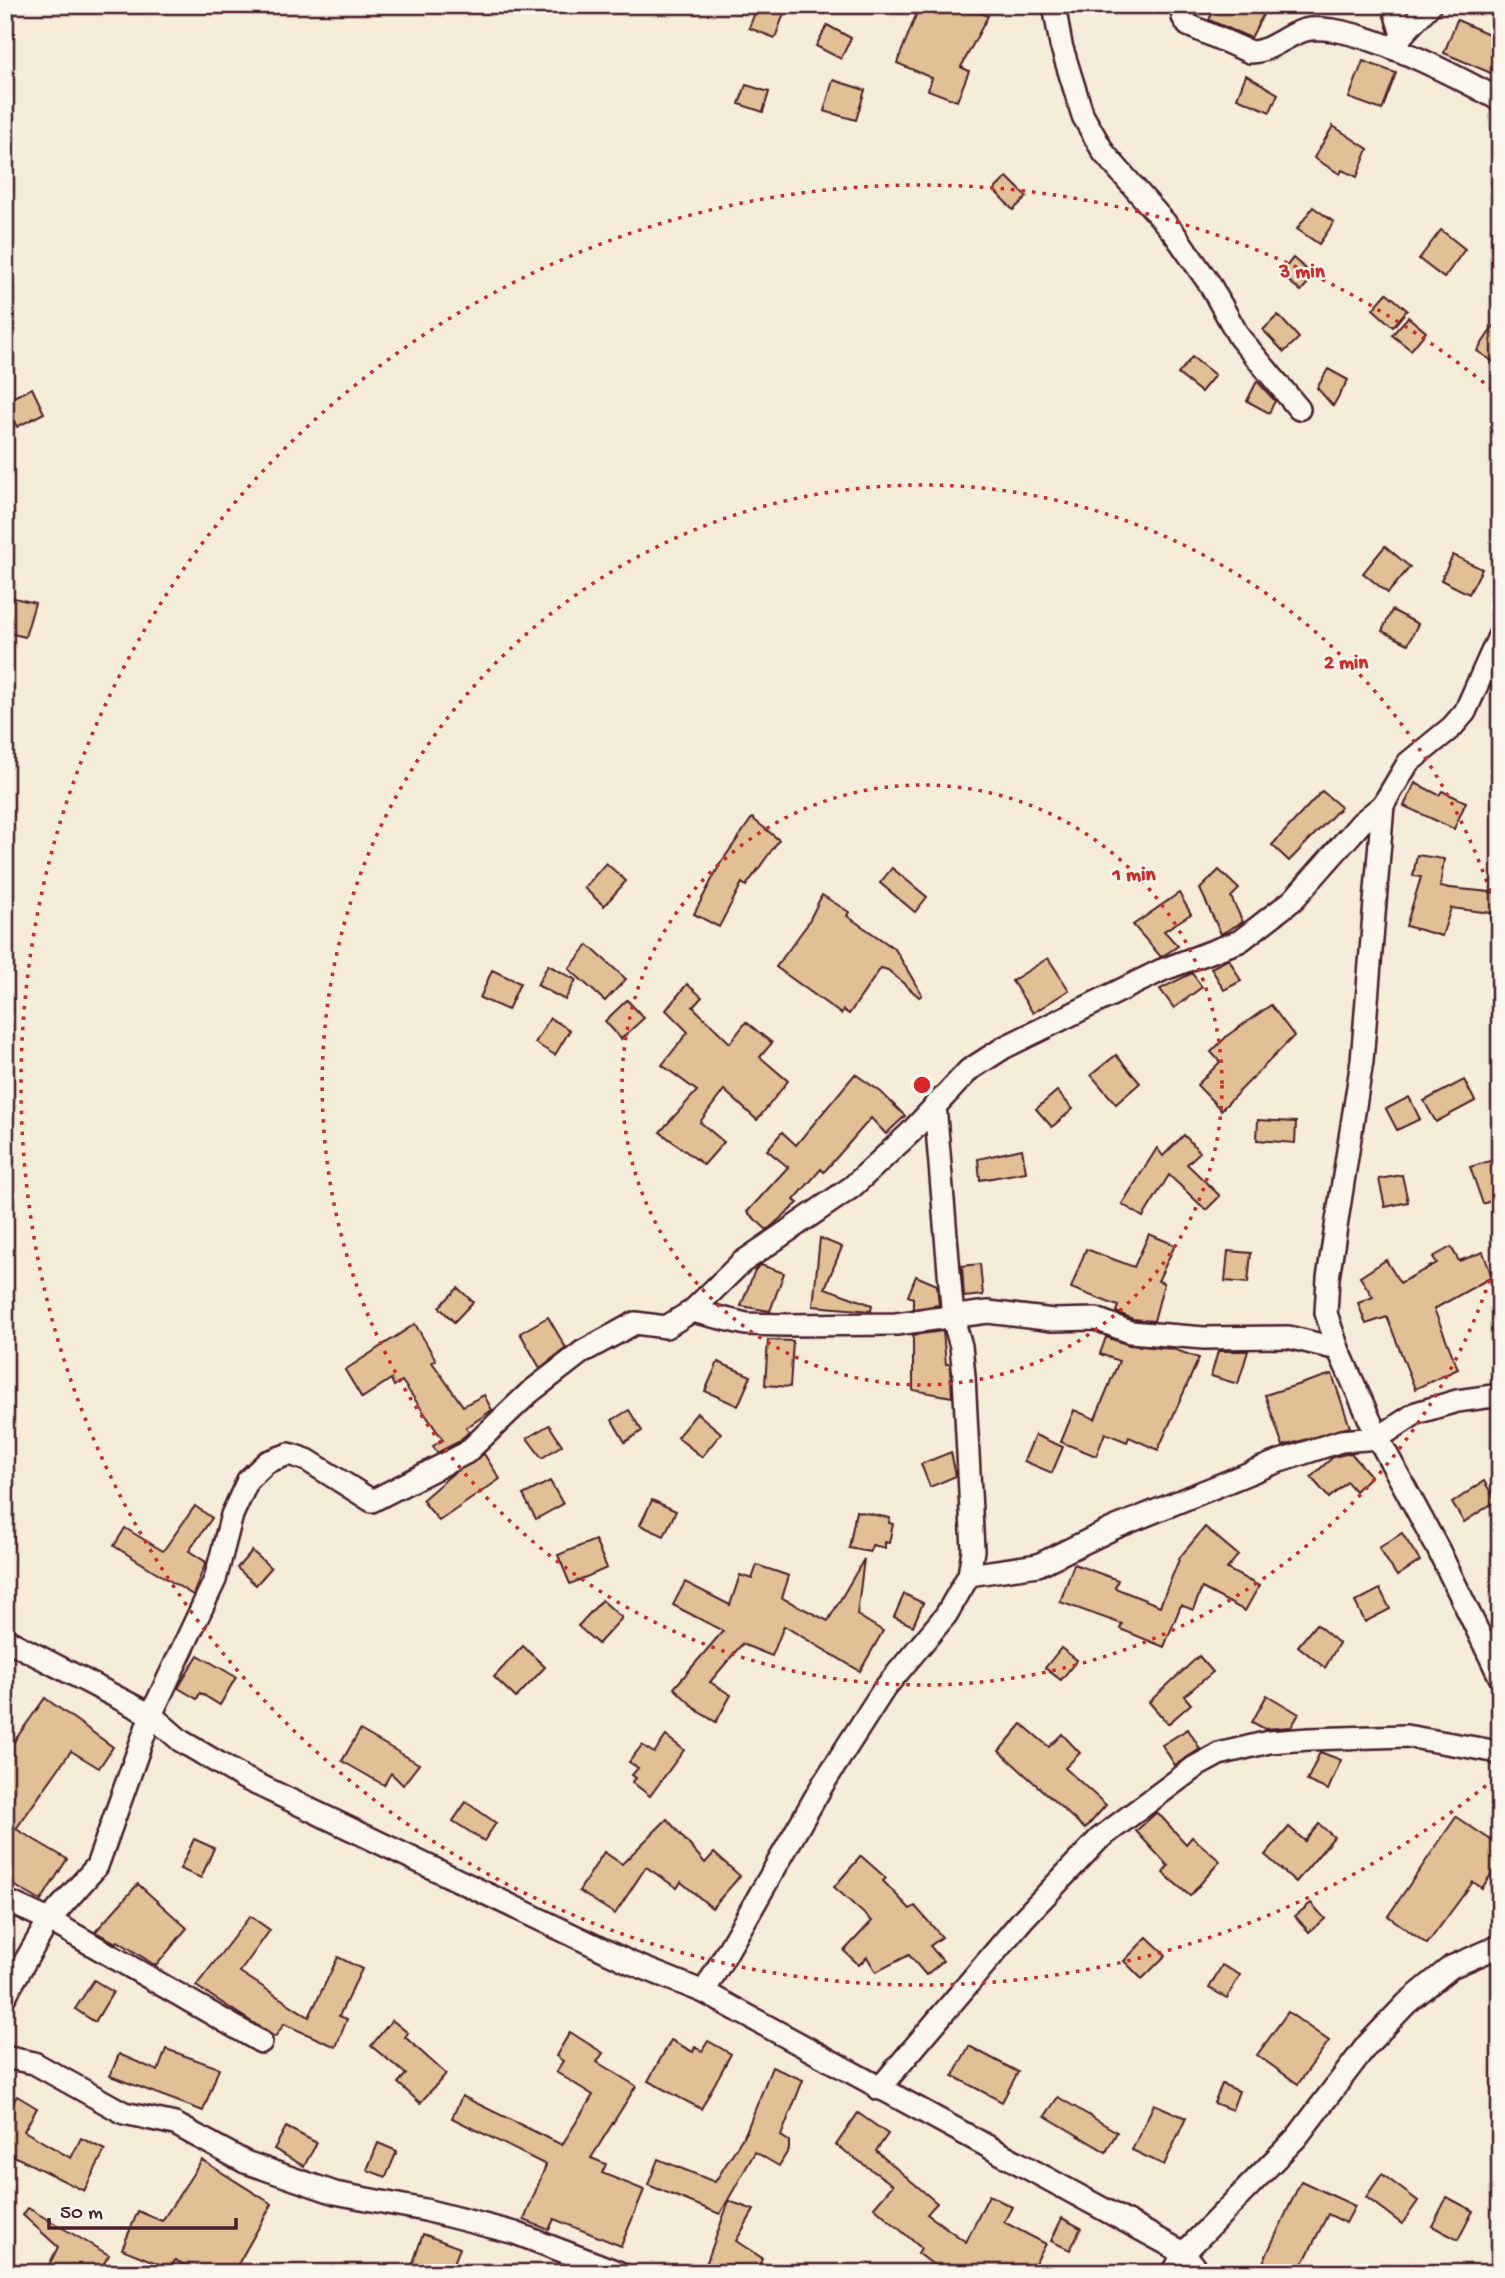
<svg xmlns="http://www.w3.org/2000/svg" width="1505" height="2278" font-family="'Gochi Hand',sans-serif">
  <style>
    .building { fill: #e2bf94; stroke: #4a1f2b; stroke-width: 2 }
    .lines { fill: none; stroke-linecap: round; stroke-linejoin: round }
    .minor-casing { stroke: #4a1f2b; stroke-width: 26 }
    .minor { stroke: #fbf7ec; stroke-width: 21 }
    .ring { fill: none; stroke: #d62828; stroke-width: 3.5; stroke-dasharray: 3.5 7 }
    .centre { fill: #d62828; stroke: #fbf7ec; stroke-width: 3.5 }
    .ring-label { font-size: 21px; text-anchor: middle; font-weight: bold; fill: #d62828; stroke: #fbf7ec; stroke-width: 5; stroke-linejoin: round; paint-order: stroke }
  </style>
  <rect width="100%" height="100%" fill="#f6ecda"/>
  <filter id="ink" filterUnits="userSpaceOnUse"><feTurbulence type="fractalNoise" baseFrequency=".0143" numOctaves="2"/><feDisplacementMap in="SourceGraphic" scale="14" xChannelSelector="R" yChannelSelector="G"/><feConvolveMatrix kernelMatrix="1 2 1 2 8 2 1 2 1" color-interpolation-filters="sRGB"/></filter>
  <g filter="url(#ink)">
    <g class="building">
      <path d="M758,5H787L775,38L749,28Z"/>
      <path d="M920,5H967L988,16L961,67L969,71L957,101L928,90L932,78L897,63Z"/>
      <path d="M1216,5H1268L1251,38L1209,20Z"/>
      <path d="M1457,20L1500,39V77L1444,53Z"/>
      <path d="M827,25L851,38L841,59L816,46Z"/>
      <path d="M1363,61L1396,73L1382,110L1349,98Z"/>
      <path d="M1246,75L1278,94L1270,112L1237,98Z"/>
      <path d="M833,80L865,90L856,120L824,111Z"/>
      <path d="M746,85L769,92L763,112L739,104Z"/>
      <path d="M1333,126L1368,149L1357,177L1342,170L1340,174L1314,158Z"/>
      <path d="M1007,177L1027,197L1013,210L994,190Z"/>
      <path d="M1313,207L1334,222L1319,244L1297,229Z"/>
      <path d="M1441,230L1465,249L1444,278L1419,259Z"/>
      <path d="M1293,258L1314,276L1301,291L1280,274Z"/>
      <path d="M1387,293L1407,310L1393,327L1373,309Z"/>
      <path d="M1278,315L1299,338L1284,352L1263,330Z"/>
      <path d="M1500,316V366L1477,351Z"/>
      <path d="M1408,317L1426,332L1411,350L1392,335Z"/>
      <path d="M1192,357L1215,375L1201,392L1178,374Z"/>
      <path d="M1328,369L1348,380L1333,406L1317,388Z"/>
      <path d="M1257,381L1275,401L1269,413L1247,401Z"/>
      <path d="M32,388L44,413L17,427L5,401Z"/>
      <path d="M1385,546L1410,567L1388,593L1363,573Z"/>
      <path d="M1453,555L1482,569L1469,594L1441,580Z"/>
      <path d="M10,597L35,603L25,637L5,632V615Z"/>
      <path d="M1392,610L1418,624L1408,644L1382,631Z"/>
      <path d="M1415,783L1439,795L1442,791L1466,802L1454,829L1404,806Z"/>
      <path d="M1322,791L1341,807L1289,861L1272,845Z"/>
      <path d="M752,818L779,840L746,886L742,883L719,927L694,914L720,864Z"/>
      <path d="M1417,855L1444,859L1440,887L1500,893V914L1451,908L1442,936L1406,926L1421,877L1413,876Z"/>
      <path d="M606,863L626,881L604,906L584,888Z"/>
      <path d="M892,868L927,897L915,912L880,883Z"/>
      <path d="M1219,870L1239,889L1231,897L1243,922L1221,934L1200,889Z"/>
      <path d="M1179,893L1191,914L1164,931L1178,946L1161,957L1133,925Z"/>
      <path d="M822,895L849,912L847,916L895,949L922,995L919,997L888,970L881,968L849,1014L843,1010L841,1014L776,967L807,925Z"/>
      <path d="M588,945L626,979L605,1001L569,969Z"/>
      <path d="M1048,958L1069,990L1033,1013L1012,981Z"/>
      <path d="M1229,959L1241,981L1224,990L1211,968Z"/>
      <path d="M548,965L576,980L565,1000L537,985Z"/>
      <path d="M492,970L520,983L508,1010L480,998Z"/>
      <path d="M1192,973L1202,987L1174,1008L1160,989Z"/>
      <path d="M687,984L702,997L693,1007L730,1043L746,1022L772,1043L760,1057L788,1081L757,1120L724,1090L700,1122L724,1142L704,1165L660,1132L697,1091L662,1065L688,1032L666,1010Z"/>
      <path d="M627,1000L644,1018L621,1039L605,1021Z"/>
      <path d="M1271,1005L1294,1036L1221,1110L1197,1085L1220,1062L1211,1052L1228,1035Z"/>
      <path d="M550,1018L570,1030L555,1055L535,1043Z"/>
      <path d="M1116,1055L1140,1083L1116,1104L1091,1075Z"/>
      <path d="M855,1074L881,1092L905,1116L886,1134L871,1118L824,1172L821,1169L794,1200L798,1203L767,1230L747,1212L788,1167L767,1150L782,1132L796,1145Z"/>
      <path d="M1464,1080L1475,1101L1436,1122L1424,1101Z"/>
      <path d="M1057,1091L1073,1109L1052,1127L1036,1109Z"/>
      <path d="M1409,1097L1420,1119L1397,1130L1386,1109Z"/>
      <path d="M1258,1120L1296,1122L1295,1143L1257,1140Z"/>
      <path d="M1184,1135L1200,1152L1187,1164L1220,1196L1206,1210L1169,1175L1143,1217L1122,1204L1157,1148L1163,1156Z"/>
      <path d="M1022,1149L1026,1172L980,1180L978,1159Z"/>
      <path d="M1500,1158V1197L1483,1204L1470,1167Z"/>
      <path d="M1402,1175L1408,1202L1385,1207L1379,1179Z"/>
      <path d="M1149,1234L1175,1245L1158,1281L1164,1283L1154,1321L1133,1319L1116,1312L1118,1306L1071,1288L1086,1249L1134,1267Z"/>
      <path d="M820,1238L842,1247L825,1288L872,1305L871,1311L813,1306Z"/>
      <path d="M1451,1247L1459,1261L1483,1252L1492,1277L1434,1309L1458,1369L1415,1389L1387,1317L1366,1324L1358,1303L1373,1297L1360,1277L1386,1260L1400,1283L1437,1263L1433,1257Z"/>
      <path d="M1228,1251L1251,1253L1248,1283L1225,1281Z"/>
      <path d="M980,1264L983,1295L964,1297L962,1266Z"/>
      <path d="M761,1265L784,1273L770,1311L741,1306L755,1270Z"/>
      <path d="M916,1276L937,1285L939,1305L913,1309V1298L908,1296Z"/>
      <path d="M458,1288L473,1302L454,1322L439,1307Z"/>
      <path d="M548,1317L566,1348L540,1368L520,1333Z"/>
      <path d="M415,1324L436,1360L432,1362L463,1406L484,1395L492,1410L466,1428L469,1432L458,1442L437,1453L433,1446L443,1440L402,1381L394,1386L391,1379L362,1398L345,1370Z"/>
      <path d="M943,1331L946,1364H950L952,1397L913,1390V1335Z"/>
      <path d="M1106,1337L1129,1345L1173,1349L1199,1358L1158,1450L1129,1437L1127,1442L1105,1433L1096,1456L1061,1442L1074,1410L1095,1419L1119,1361L1100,1354Z"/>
      <path d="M768,1340L793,1341L790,1387L765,1385Z"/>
      <path d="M1218,1351H1248L1238,1384L1211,1376Z"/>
      <path d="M718,1362L751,1376L738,1406L705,1391Z"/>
      <path d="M1332,1374L1350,1427L1283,1446L1265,1395Z"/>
      <path d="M629,1410L642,1431L625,1442L612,1420Z"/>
      <path d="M697,1413L721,1433L702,1457L677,1437Z"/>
      <path d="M549,1425L562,1445L542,1458L527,1438Z"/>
      <path d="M1035,1435L1063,1447L1052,1473L1024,1461Z"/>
      <path d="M951,1452L956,1476L930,1487L921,1464Z"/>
      <path d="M1351,1453L1371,1476L1355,1491L1347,1482L1329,1498L1311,1477L1333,1457Z"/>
      <path d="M484,1454L500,1479L439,1521L422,1500L451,1475Z"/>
      <path d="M550,1481L563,1504L536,1519L523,1495Z"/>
      <path d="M1484,1481L1496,1501L1464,1522L1452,1503Z"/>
      <path d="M652,1500L676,1511L664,1536L640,1525Z"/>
      <path d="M195,1506L212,1518L189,1551L206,1562L193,1595L114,1546L125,1528L163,1551Z"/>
      <path d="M856,1511L890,1518L889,1523L893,1524L889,1543L885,1542V1548L872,1545L870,1552L849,1548Z"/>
      <path d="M1205,1527L1238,1555L1227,1569L1259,1586L1245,1611L1202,1588L1193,1610L1181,1605L1164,1647L1120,1629L1122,1624L1060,1602L1074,1564L1118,1580L1115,1588L1160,1606L1180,1557Z"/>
      <path d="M1402,1533L1420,1561L1397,1576L1379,1548Z"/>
      <path d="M595,1540L607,1568L570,1584L558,1555Z"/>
      <path d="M252,1551L271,1568L256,1585L237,1568Z"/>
      <path d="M864,1559L857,1615L883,1631L860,1671L784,1626L772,1656L742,1644L710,1682L731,1695L716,1722L699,1712L674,1688L723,1631L673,1605L685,1582L730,1605L740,1575L752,1579L757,1565L789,1576L782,1598L828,1621Z"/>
      <path d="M1380,1589L1390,1609L1365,1622L1355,1602Z"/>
      <path d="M904,1594L923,1603L913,1626L894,1617Z"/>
      <path d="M602,1600L622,1618L598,1644L578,1626Z"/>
      <path d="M1316,1624L1339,1643L1325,1668L1298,1646Z"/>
      <path d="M523,1646L545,1667L516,1698L494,1677Z"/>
      <path d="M1061,1648L1077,1660L1061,1680L1045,1668Z"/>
      <path d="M198,1655L236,1677L220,1705L200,1693L197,1699L178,1688Z"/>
      <path d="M1199,1656L1213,1672L1184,1696L1191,1704L1168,1724L1149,1702Z"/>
      <path d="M1267,1695L1299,1714L1291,1727L1265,1729L1252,1722Z"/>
      <path d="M45,1698L113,1747L99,1768L71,1751L16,1829L67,1859L41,1901L5,1880V1754Z"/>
      <path d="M1022,1724L1049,1747L1062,1734L1080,1753L1065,1768L1106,1805L1085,1829L999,1751Z"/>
      <path d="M1188,1729L1200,1749L1175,1765L1162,1745Z"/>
      <path d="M360,1730L419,1764L403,1785L391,1773L384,1785L342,1761Z"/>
      <path d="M666,1736L684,1750L650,1796L632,1782L636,1778L632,1775L638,1768L629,1762L642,1745L654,1753Z"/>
      <path d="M1320,1752L1341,1760L1328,1790L1307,1781Z"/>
      <path d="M466,1802L496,1823L484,1841L453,1821Z"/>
      <path d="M1157,1812L1186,1844L1192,1837L1220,1861L1190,1896L1163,1873L1168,1866L1136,1831Z"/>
      <path d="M1456,1817L1500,1846V1861L1482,1888L1473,1882L1427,1944L1388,1916Z"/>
      <path d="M667,1819L705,1863L714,1853L740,1876L712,1908L681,1882L677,1888L646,1867L615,1914L579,1891L604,1852L622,1864Z"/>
      <path d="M1319,1824L1334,1837L1296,1882L1265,1855L1289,1827L1305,1841Z"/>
      <path d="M194,1839L214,1848L201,1878L180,1869Z"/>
      <path d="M861,1856L886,1878L883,1881L910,1909L915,1906L942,1937L930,1946L943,1961L926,1975L909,1955L876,1972L867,1957L859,1965L844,1951L872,1921L834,1887Z"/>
      <path d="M138,1884L187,1928L156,1966L118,1941L116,1943L95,1932Z"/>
      <path d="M1311,1903L1325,1919L1309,1932L1295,1916Z"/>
      <path d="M250,1916L270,1930L240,1972L309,2017L338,1957L362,1969L339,2016L347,2019L336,2047L284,2024L275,2037L196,1986Z"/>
      <path d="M1147,1937L1166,1955L1142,1979L1124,1961Z"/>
      <path d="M1222,1965L1240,1975L1227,1998L1209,1988Z"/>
      <path d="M94,1980L113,1992L95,2022L75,2009Z"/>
      <path d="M1288,2012L1329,2041L1298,2084L1257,2055Z"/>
      <path d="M392,2020L408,2033L405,2037L446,2074L420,2103L398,2083L406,2074L371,2046Z"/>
      <path d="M570,2032L603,2053L597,2062L636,2086L591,2158L606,2164L602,2173L644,2190L621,2246L554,2219L549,2230L524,2220L546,2165L452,2118L462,2096L562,2145L593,2095L556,2072L563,2061L556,2056Z"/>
      <path d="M671,2040L693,2052L695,2047L702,2051L708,2041L731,2054L701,2109L648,2081Z"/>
      <path d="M969,2046L1018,2072L1002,2102L953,2076Z"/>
      <path d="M166,2049L219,2068L203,2111L110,2076L119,2054L158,2071Z"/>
      <path d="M772,2067L803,2080L781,2136L789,2141V2149L779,2166L755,2152L720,2214L648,2185L658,2159L715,2182L746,2132Z"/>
      <path d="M1222,2084L1239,2091L1232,2110L1214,2103Z"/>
      <path d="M17,2096L37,2108L24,2131L71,2158L81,2138L105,2150L84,2191L10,2154L5,2163V2117Z"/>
      <path d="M1058,2097L1117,2132L1106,2152L1045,2116Z"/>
      <path d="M1154,2104L1186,2118L1164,2165L1132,2150Z"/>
      <path d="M858,2113L888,2134L876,2151L937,2203L927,2214L966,2242L989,2195L1012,2207L1004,2222L1046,2244L1030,2273H944L918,2253L921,2248L874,2207L893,2185L836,2145Z"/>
      <path d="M286,2127L317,2143L304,2166L274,2149Z"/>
      <path d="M378,2143L397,2151L386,2177L367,2170Z"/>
      <path d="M202,2160L272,2204L233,2273H200L175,2260L171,2269L122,2249L138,2211L162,2221Z"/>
      <path d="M1382,2174L1418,2201L1402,2224L1366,2197Z"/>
      <path d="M1301,2181L1355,2206L1346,2223L1328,2214L1298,2273H1258Z"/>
      <path d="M1447,2197L1473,2211L1458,2240L1432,2226Z"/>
      <path d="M729,2201L754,2210L736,2241L762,2258L757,2273H703Z"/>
      <path d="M28,2208L109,2255L98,2273H45L58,2247L23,2215Z"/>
      <path d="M1062,2218L1081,2228L1070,2250L1051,2241Z"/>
      <path d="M423,2234L460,2248L450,2273H422L411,2269Z"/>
    </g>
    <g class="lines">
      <g class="minor-casing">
        <g id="minor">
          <path d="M1054,5L1061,45L1083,116L1104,153L1174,233L1209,283L1239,337L1299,409"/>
          <path d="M1187,5L1183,17L1188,25L1250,52C1272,52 1288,32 1310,29C1359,24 1456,76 1500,100"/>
          <path d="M1393,5L1402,35"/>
          <path d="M1394,49L1402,35L1430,5"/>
          <path d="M1500,634L1465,712L1452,727L1408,763L1383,805L1362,1061L1328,1278L1326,1313L1338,1349L1378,1438L1438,1549L1500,1677"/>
          <path d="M935,1105L953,1319L961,1346L964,1376L973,1550L969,1575"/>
          <path d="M692,1311L746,1324L786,1325L896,1324L988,1312L1053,1320L1096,1319L1130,1332L1204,1338L1288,1337L1338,1349"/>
          <path d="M5,1639L151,1715L181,1741L244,1778L631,1963L704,1992L1184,2253L1200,2273"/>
          <path d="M5,1900L49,1920L261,2042"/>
          <path d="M704,1992L823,1784L884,1689L946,1615L969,1575L1038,1565L1114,1528L1274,1463L1341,1441L1378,1438L1416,1413L1457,1401L1500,1395"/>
          <path d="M5,1996L49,1920L97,1866L151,1715L215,1580L232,1515L248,1480L267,1462L289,1454L307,1460L372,1501L466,1453L529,1393L582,1352L635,1323L666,1327L692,1311L741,1263L852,1187L910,1133L969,1070L1005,1047L1162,970L1240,941L1293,900L1361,823L1383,805"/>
          <path d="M5,2057L34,2063L124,2113L175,2124L245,2162L335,2193L425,2210L515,2233L620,2273"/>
          <path d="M879,2089L1024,1918L1099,1839L1195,1767L1219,1754L1269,1742L1309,1739L1406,1736L1493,1751L1500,1755"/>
          <path d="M1173,2273L1184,2253L1297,2137L1367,2045L1407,2003L1451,1967L1500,1946"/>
        </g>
      </g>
      <use href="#minor" class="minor"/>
    </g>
  </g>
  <g class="ring">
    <circle cx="922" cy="1085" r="300"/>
    <path d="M1499 1250A600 600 0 1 1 1499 920"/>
    <path d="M1494 1779A900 900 0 1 1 1494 391"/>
  </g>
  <circle cx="922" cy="1085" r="10" class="centre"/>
  <g class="ring-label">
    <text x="1302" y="277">3 min</text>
    <text x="1346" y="668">2 min</text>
    <text x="1134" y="880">1 min</text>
  </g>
  <rect width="1505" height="2278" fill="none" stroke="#fbf7ec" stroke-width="28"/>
  <rect x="14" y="14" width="1477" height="2250" fill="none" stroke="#4a1f2b" stroke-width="2.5" filter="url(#ink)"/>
  <path d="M49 2218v10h187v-10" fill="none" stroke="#4a1f2b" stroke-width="3.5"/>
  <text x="60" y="2218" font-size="21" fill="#4a1f2b" stroke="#fbf7ec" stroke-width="5" paint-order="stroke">50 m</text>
</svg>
